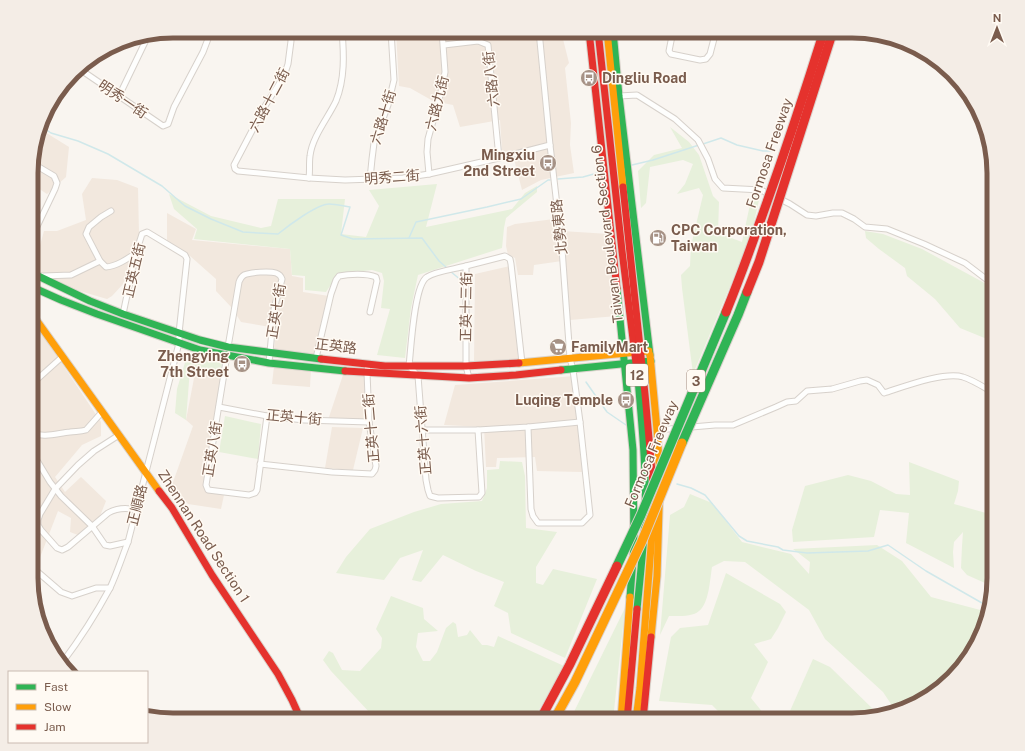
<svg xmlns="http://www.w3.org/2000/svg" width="1025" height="751" font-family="'Public Sans','Noto Sans TC',sans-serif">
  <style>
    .residential { fill: #f2e8de }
    .green { fill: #e7f0db }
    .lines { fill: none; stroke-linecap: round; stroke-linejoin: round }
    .stream { stroke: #d0e8ea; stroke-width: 1.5 }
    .street-casing { stroke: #d7d1cb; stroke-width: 7 }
    .fast-casing { stroke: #d9d2cb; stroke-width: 9 }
    .slow-casing { stroke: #d9d2cb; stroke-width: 9 }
    .jam-casing { stroke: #d9d2cb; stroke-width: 9 }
    .street { stroke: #fefefd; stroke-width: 5 }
    .fast { stroke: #30b455; stroke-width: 7 }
    .slow { stroke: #ff9f0a; stroke-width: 7 }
    .jam { stroke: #e5322d; stroke-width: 7 }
    .fast-bridge-casing { stroke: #dad1cc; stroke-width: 11; stroke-linecap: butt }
    .slow-bridge-casing { stroke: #dad1cc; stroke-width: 11; stroke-linecap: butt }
    .jam-bridge-casing { stroke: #dad1cc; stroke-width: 11; stroke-linecap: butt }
    .fast-bridge { stroke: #30b455; stroke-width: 9 }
    .slow-bridge { stroke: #ff9f0a; stroke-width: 9 }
    .jam-bridge { stroke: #e5322d; stroke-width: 9 }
    .labels { text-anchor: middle; stroke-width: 3; stroke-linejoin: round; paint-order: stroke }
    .shield { fill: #fffaf3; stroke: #a28b7f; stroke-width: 1 }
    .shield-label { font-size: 13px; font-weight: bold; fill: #7a5c4d }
    .poi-label { font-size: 14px; font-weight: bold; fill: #7a5c4d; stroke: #fffaf3; text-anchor: start }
    .street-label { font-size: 14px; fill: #7a5c4d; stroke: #fffaf3 }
    .rim { fill: none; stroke: #7a5c4d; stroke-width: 5 }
  </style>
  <rect width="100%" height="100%" fill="#f9f5f0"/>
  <g class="residential">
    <path d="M396,31H561L569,63L565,68L571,123L570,145L574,173L541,180L522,190L513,155L502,150L500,120L460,127L453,105L433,101L410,88L399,86Z"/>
    <path d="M40,129L69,147L66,177L47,194L32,184V155Z"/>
    <path d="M92,178L117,180L138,188L139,234L138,252L123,284L112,296L107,299L56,284L34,267L44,231H57L86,220L82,194Z"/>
    <path d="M167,213L196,229L192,240L290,249L292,276L303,278V292L329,296L315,356L274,350L276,328L241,322L232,308L216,291V279L190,256L167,241Z"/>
    <path d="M554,219L562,261L534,265L533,275H518L515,258L508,255L506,246L507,227L515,224Z"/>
    <path d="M562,231L609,234L617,316L570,320L564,248Z"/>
    <path d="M510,266L518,360L474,361L475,274Z"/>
    <path d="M32,319L101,422V436L82,445L55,477L65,492L81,477L106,501L100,516L83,537L70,532L71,518L58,511L39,560L32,556Z"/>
    <path d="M274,366L311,369L310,387L272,384Z"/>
    <path d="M195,373L221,377L204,490L224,495L221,509L188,504L172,485L193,426L186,420Z"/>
    <path d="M343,375L364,376L366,420H328Z"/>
    <path d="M575,376L582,472L537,471L535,457L497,458L496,467H486L484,427L444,425L455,385Z"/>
    <path d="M332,427L363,428L353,470L325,468Z"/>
  </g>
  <g class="green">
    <path d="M670,127L689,142L699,155L713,196L719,202L718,233L742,242L752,195L760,196L750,239L693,374L682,288L681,275L690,266L691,246L703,195L699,188L677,194L685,184L693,164L683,160L650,167L646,203L641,208L638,171L654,155L682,148Z"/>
    <path d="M437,184L426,227L512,209L525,193L537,186V192L506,218L504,228L502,248L418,275L411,308L405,358L377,355L390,309L381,308L384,281L382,273L372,270L338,274L326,292L305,290V276L292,275L290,249L194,239L197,229L174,209L169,194L211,216L261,228L271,226L278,199H345L341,234L366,237L379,206L369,190Z"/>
    <path d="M865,231L883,234L922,249L990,286L994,293V340L987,339L960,328L935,299L907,276L905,268L879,249L866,238Z"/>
    <path d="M187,356L222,363L221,370L190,369L186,420L175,413L177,389Z"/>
    <path d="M225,416L261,424L258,459L219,452Z"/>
    <path d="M500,461L522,462L525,476L526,528L557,532L536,567V583L543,585L553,569L597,579L565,658L511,633L508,613L494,606L504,582L476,571L443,555L421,582L412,580L423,550L400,558L384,580L336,573L346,557L370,529L414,512L441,504L482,501L487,488V470L499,469Z"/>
    <path d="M909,462L959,481L958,491L954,504L986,513L994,519V587L967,575L961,568L962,546L963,532L954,542L953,552L954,568L906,543L909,513L880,510L874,537L793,542L792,530L805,486L848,475L871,481L896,494L910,495Z"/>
    <path d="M690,494L712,503L742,542L791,554L809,574L810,562L793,549L877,545L902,561L931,597L988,612L983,632L965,665L915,705L895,710L883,692L825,639L809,610L745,562L724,561L712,567C710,579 709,604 699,611C693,617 677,616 669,616L660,635L670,515L684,507Z"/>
    <path d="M726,573L780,604L786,612L778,628L771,639L754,644L768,662L751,698L769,720H727L712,705L659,701L671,637L680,628L708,625Z"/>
    <path d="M391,596L423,608L424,619L438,631L418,633L416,647L423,661H430L437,652L446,628L453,622L456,624L458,637L467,635L470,630L482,645H487L494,647L498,636L564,666L533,720H379L370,713L331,671L323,660L329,651L333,653L342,670L360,671L381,648L382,638L376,629Z"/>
    <path d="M625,608L613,720H570Z"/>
    <path d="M813,659L830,667L878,714L852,720H786Z"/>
  </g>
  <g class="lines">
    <g class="stream">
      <path d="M41,126L51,133L78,141L108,154L162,186L185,206L211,219L243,232L278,234C288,226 317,204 329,204C336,204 343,206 350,207L341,235L353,239L422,238L439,261L447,268"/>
      <path d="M703,144L721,138L737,145L763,151H772"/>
      <path d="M632,165L653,160L699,145"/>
      <path d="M558,179L583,177L601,172"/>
      <path d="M409,238L416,222L487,207L521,199L548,180H550"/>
      <path d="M450,271L462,281"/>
      <path d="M586,382L607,412L626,425"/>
      <path d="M677,484L691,488L705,495L739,536L747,541L778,547L783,550L807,553L868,551L888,545L926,571L989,607"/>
    </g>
    <g class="street-casing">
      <g id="street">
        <path d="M195,31L208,38"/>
        <path d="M290,31L291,41L288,64L284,76L265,106L234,165L235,169L238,171L309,178L345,180L403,178L429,174L499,158L550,145"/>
        <path d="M673,31L669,51L671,54L700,60L706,59L710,54L716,31"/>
        <path d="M444,45L478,41L488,45L499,158"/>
        <path d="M78,68L163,126L168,124L174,107L203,52L211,31"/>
        <path d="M119,96L148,36"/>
        <path d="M619,96L637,95L675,119L698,140L708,159L715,179L723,188L761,190L771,195"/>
        <path d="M32,163L54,176L57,183L55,189L32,237"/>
        <path d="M429,174L427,152L428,139L441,92L445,72L442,31"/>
        <path d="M309,178C310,171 309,163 310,156C312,137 328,118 336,101C345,79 344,54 342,31"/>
        <path d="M370,179L372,159L374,143L388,105L394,80L391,31"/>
        <path d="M778,198L790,204L807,215L816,216L833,213H842L854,219L865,227L887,229L924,244L965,263L994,285"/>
        <path d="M111,211L101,217L89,227L86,234L100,261L106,267C117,266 127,259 136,253"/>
        <path d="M466,266C455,269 436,271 427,277C414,285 411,349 409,366L418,376L426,480L428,490L430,496L438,498L479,497L482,493L478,430"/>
        <path d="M40,276H43L71,275L100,261"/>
        <path d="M228,347L239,282C240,279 241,277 244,275C250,272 270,271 276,273C279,274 281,276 282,279L274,309L269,363"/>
        <path d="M227,355L206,485L208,490L249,495L255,493L257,490L267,416"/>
        <path d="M316,358L331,294L336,280L339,276C348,274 367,273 376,277L377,281L370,312"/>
        <path d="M469,378L466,366V266L505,256L510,259L511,264L522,363"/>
        <path d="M32,384L62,357"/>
        <path d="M219,407L267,416L304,420L369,422"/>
        <path d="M528,427L531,509L533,516L538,523H582L590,515L580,422L573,370L570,358L562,249L550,145L539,31"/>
        <path d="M422,430H478L528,427L580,422"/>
        <path d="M657,430L715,425H733L776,407L787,402L796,401L807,391L832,389L860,381L867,380L878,385L884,393C903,387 945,371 963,377C973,380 985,388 994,393"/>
        <path d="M32,433C44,438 58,433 70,432C75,431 80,432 86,430L102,412"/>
        <path d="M119,435L94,451L78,465L55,489L40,514L38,520V525L41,530L57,548L62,550L68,547L108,513C117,508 125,507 136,510"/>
        <path d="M32,452L50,482L61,496L92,526L105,545L110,546L128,542"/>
        <path d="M260,464L332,472L372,474L375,470L376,466L369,422L367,372L368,364"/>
        <path d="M32,567L61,592L72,596L96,588H110"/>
        <path d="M62,663C80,639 96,614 110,588C117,573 122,557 128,542L179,343V333L187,259L185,255L147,232L142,234L136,253L123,314"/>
      </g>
    </g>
    <g class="fast-casing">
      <g id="fast">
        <path d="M613,31L619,96L650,355"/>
        <path d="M32,273L90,301L123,314L200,340L228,347L321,359"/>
        <path d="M32,287L61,300L97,314L200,350L269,363L345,371"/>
        <path d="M617,289L633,450L634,546L630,597"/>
        <path d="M561,370L651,361"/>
        <path d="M637,609C640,580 643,551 645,521C647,475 642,425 638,379"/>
      </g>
    </g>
    <g class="slow-casing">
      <g id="slow">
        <path d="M607,31L623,187"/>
        <path d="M32,314L159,491"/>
        <path d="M650,355L657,430L660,477L657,576L651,637"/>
        <path d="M519,363L649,351"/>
        <path d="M621,720L630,597"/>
        <path d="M636,720L640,688L653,521V493"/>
      </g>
    </g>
    <g class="jam-casing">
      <g id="jam">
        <path d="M589,31L617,289"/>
        <path d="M598,31L622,251L638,379"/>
        <path d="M623,187L645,394L653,483V493"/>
        <path d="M321,359L385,366H466L519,363"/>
        <path d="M345,371L469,378L516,375L561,370"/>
        <path d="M159,491L172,508L212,575L278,674L292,700L301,720"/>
        <path d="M627,720L637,609"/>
        <path d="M643,720L651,637"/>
      </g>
    </g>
    <use href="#street" class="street"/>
    <use href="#fast" class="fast"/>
    <use href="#slow" class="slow"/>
    <use href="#jam" class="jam"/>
    <g class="fast-bridge-casing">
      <g id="fast-bridge">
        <path d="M682,443L738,315L747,292"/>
        <path d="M617,566L641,515L726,312"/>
      </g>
    </g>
    <g class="slow-bridge-casing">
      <path id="slow-bridge" d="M554,720L575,682L642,541L682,443"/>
    </g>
    <g class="jam-bridge-casing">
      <g id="jam-bridge">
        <path d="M747,292L759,262L833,31"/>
        <path d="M726,312C737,285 747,258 757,230C781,164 803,98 824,31"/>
        <path d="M540,720L570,664L617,566"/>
      </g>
    </g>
    <use href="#fast-bridge" class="fast-bridge"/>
    <use href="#slow-bridge" class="slow-bridge"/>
    <use href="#jam-bridge" class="jam-bridge"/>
  </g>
  <defs>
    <g id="bus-disc" transform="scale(0.9)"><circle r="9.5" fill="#a69286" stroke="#fffaf3"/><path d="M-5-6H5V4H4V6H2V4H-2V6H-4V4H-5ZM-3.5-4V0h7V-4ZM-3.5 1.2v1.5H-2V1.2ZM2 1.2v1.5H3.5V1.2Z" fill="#fff"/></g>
    <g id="fuel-disc" transform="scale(0.9)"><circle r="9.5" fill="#a69286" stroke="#fffaf3"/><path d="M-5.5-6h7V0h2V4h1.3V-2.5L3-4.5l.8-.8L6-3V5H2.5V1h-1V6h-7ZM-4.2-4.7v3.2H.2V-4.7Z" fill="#fff"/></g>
    <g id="supermarket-disc" transform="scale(0.9)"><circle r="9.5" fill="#a69286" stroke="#fffaf3"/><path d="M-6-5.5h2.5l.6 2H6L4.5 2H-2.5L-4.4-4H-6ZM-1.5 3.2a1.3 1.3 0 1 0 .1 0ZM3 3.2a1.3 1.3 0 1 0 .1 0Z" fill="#fff"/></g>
  </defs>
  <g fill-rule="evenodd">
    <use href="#bus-disc" x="589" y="78"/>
    <use href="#bus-disc" x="548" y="163"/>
    <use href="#fuel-disc" x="658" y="238"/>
    <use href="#supermarket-disc" x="558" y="347"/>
    <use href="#bus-disc" x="242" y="364"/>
    <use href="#bus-disc" x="626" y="400"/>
  </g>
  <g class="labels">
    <g class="shield">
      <rect x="626" y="364" width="22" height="22" rx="3"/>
      <rect x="687" y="370" width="18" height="22" rx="3"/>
    </g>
    <g class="shield-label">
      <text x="637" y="380">12</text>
      <text x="696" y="386">3</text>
    </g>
    <g class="poi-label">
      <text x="602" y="83">Dingliu Road</text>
      <text x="535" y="160" text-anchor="end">Mingxiu<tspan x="535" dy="16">2nd Street</tspan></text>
      <text x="671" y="235">CPC Corporation,<tspan x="671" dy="16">Taiwan</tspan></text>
      <text x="571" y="352">FamilyMart</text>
      <text x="229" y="361" text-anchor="end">Zhengying<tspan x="229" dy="16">7th Street</tspan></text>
      <text x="613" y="405" text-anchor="end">Luqing Temple</text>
    </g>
    <g class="street-label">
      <text transform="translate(491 79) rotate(-96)" y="5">六路八街</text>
      <text transform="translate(123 99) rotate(34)" y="5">明秀一街</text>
      <text transform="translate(269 100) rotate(-62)" y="5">六路十二街</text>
      <text transform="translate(437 103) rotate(-76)" y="5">六路九街</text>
      <text transform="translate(383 117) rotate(-73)" y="5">六路十街</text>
      <text transform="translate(769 153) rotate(-71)" y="5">Formosa Freeway</text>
      <text transform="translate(392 177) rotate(-4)" y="5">明秀二街</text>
      <text transform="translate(559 227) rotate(-96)" y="5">北勢東路</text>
      <text transform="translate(607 234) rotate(-97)" y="5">Taiwan Boulevard Section 6</text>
      <text transform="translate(134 270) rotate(-77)" y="5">正英五街</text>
      <text transform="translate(466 307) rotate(-89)" y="5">正英十三街</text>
      <text transform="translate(276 311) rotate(-81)" y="5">正英七街</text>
      <text transform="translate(336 346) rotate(7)" y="5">正英路</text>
      <text transform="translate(294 417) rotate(5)" y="5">正英十街</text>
      <text transform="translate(371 428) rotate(-95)" y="5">正英十二街</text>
      <text transform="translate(423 440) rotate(-95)" y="5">正英十六街</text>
      <text transform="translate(212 449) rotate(-81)" y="5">正英八街</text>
      <text transform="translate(651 454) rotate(-67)" y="5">Formosa Freeway</text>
      <text transform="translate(137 505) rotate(-76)" y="5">正順路</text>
      <text transform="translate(204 536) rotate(57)" y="5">Zhennan Road Section 1</text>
    </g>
  </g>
  <path d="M0 0H1025V751H0ZM173 38H852A135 135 0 0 1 987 173V578A135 135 0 0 1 852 713H173A135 135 0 0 1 38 578V173A135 135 0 0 1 173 38Z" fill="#f4ede6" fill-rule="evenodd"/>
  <path class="rim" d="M173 38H852A135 135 0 0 1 987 173V578A135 135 0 0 1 852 713H173A135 135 0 0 1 38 578V173A135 135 0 0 1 173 38Z"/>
  <rect x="8" y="671" width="140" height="72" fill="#fffaf3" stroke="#cabbb1"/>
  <rect x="16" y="684" width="20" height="6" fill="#30b455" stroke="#cabbb1"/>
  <text x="44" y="691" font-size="12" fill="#7a5c4d">Fast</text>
  <rect x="16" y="704" width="20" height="6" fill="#ff9f0a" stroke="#cabbb1"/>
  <text x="44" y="711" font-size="12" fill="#7a5c4d">Slow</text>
  <rect x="16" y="724" width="20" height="6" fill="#e5322d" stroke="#cabbb1"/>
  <text x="44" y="731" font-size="12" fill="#7a5c4d">Jam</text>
  <g transform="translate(997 28)" stroke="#fffaf3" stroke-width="3" paint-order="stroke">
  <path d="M0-3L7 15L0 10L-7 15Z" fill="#7a5c4d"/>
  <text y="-6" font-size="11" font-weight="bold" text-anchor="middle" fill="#7a5c4d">N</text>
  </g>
</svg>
